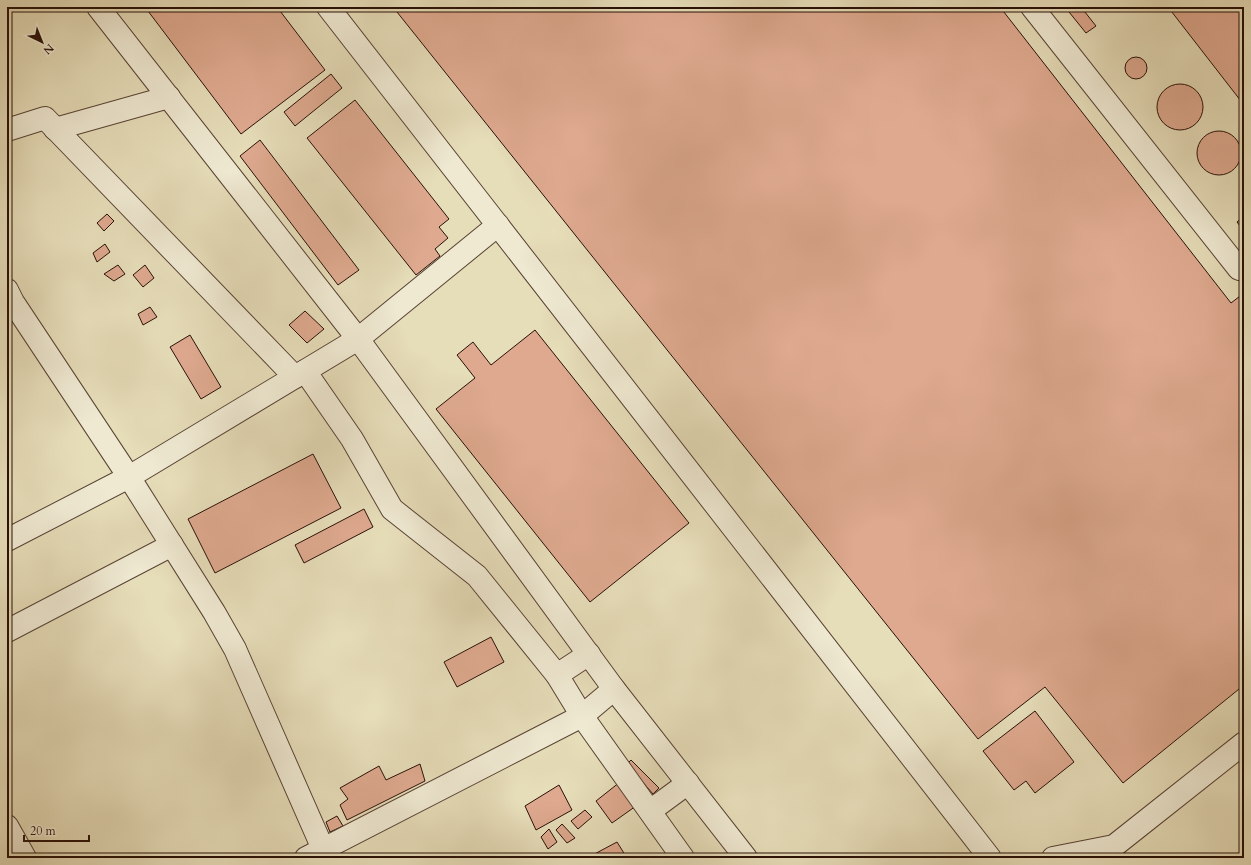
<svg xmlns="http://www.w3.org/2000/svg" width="1251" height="865" font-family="Cardo,serif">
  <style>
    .building { fill: #dea98f; stroke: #291007 }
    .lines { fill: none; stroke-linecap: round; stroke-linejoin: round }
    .minor-casing { stroke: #584334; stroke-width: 24 }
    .minor { stroke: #efe9d2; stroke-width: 22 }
  </style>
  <rect width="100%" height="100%" fill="#e6ddb9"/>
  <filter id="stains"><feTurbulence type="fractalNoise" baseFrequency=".005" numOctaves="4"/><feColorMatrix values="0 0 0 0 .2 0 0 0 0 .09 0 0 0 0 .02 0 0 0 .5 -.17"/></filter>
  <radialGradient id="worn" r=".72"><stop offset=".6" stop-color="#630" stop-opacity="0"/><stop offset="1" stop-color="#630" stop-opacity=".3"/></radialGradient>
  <g class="building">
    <path d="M154,7H277L325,70L241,134L148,11Z"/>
    <path d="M393,7H1000L1231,303L1244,293V685L1123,783L1045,687L978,739Z"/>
    <path d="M1065,7H1081L1096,26L1086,33Z"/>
    <path d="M1168,7H1239L1244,13V105Z"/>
    <circle cx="1136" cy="68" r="11"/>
    <path d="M331,74L342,88L295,126L284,112Z"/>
    <circle cx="1180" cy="107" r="23"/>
    <path d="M355,100L449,219L439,227L448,238L435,249L440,256L416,275L307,138Z"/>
    <circle cx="1219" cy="153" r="22"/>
    <path d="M260,140L359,270L338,285L240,156Z"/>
    <path d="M107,214L114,221L104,231L97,223Z"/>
    <path d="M1244,216V231L1237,222Z"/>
    <path d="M105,244L110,252L97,262L93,253Z"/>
    <path d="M118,265L125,274L114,281L104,274Z"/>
    <path d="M145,265L154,278L143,287L133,275Z"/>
    <path d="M150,307L157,317L143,325L138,314Z"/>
    <path d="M305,311L324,329L307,343L289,325Z"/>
    <path d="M535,330L689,523L590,602L436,409L475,378L457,355L473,342L491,365Z"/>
    <path d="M190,335L221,387L201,399L170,347Z"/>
    <path d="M313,454L341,508L215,573L188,519Z"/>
    <path d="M364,509L373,527L304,563L295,545Z"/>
    <path d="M491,637L504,662L457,687L444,662Z"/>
    <path d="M1035,711L1074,762L1035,793L1026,781L1014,790L983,751Z"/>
    <path d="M631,760L659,788L653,794L627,764Z"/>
    <path d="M420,764L425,781L347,820L340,805L348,799L340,788L379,766L386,780Z"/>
    <path d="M620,782L636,806L612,823L596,801Z"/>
    <path d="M559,785L572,810L536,830L525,806Z"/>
    <path d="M585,810L592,817L578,829L571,821Z"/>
    <path d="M337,816L343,826L330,832L326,822Z"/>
    <path d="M562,824L575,838L567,843L556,830Z"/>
    <path d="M549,829L557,842L548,849L541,837Z"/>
    <path d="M617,842L627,858H587Z"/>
  </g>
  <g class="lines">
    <g class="minor-casing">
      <g id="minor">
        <path d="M98,7L358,339L614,689L746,858"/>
        <path d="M328,7L990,858"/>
        <path d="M1032,7L1239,269L1244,266"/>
        <path d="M55,129L169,97"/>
        <path d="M7,130L45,118L295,377"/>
        <path d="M7,290L13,302L129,477L214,612L235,649L327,858"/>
        <path d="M305,371L352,439L392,509L477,576L557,675L582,716L683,858"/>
        <path d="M7,540L129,477L358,339L498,225"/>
        <path d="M7,631L172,545"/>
        <path d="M557,675L589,654"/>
        <path d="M650,811L688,783"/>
        <path d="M7,826L25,858"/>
        <path d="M306,858L582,716L614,689"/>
        <path d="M1053,858L1114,846L1244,743"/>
      </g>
    </g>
    <use href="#minor" class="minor"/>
  </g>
  <rect width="1251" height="865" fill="none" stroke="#e6ddb9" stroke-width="24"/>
  <rect x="8" y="8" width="1235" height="849" fill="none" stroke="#291007" stroke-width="2"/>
  <rect x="12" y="12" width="1227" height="841" fill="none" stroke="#291007"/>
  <g transform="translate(42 42) rotate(137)" stroke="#efe9d2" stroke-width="3" paint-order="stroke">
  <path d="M0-3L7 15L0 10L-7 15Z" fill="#291007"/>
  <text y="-6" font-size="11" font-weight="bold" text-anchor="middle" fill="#291007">N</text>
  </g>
  <path d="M24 835v6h65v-6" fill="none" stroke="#291007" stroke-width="2"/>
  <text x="30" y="835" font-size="12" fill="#291007" stroke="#efe9d2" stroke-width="3" paint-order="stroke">20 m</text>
  <rect width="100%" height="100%" filter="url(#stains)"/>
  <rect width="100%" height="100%" fill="url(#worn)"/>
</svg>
